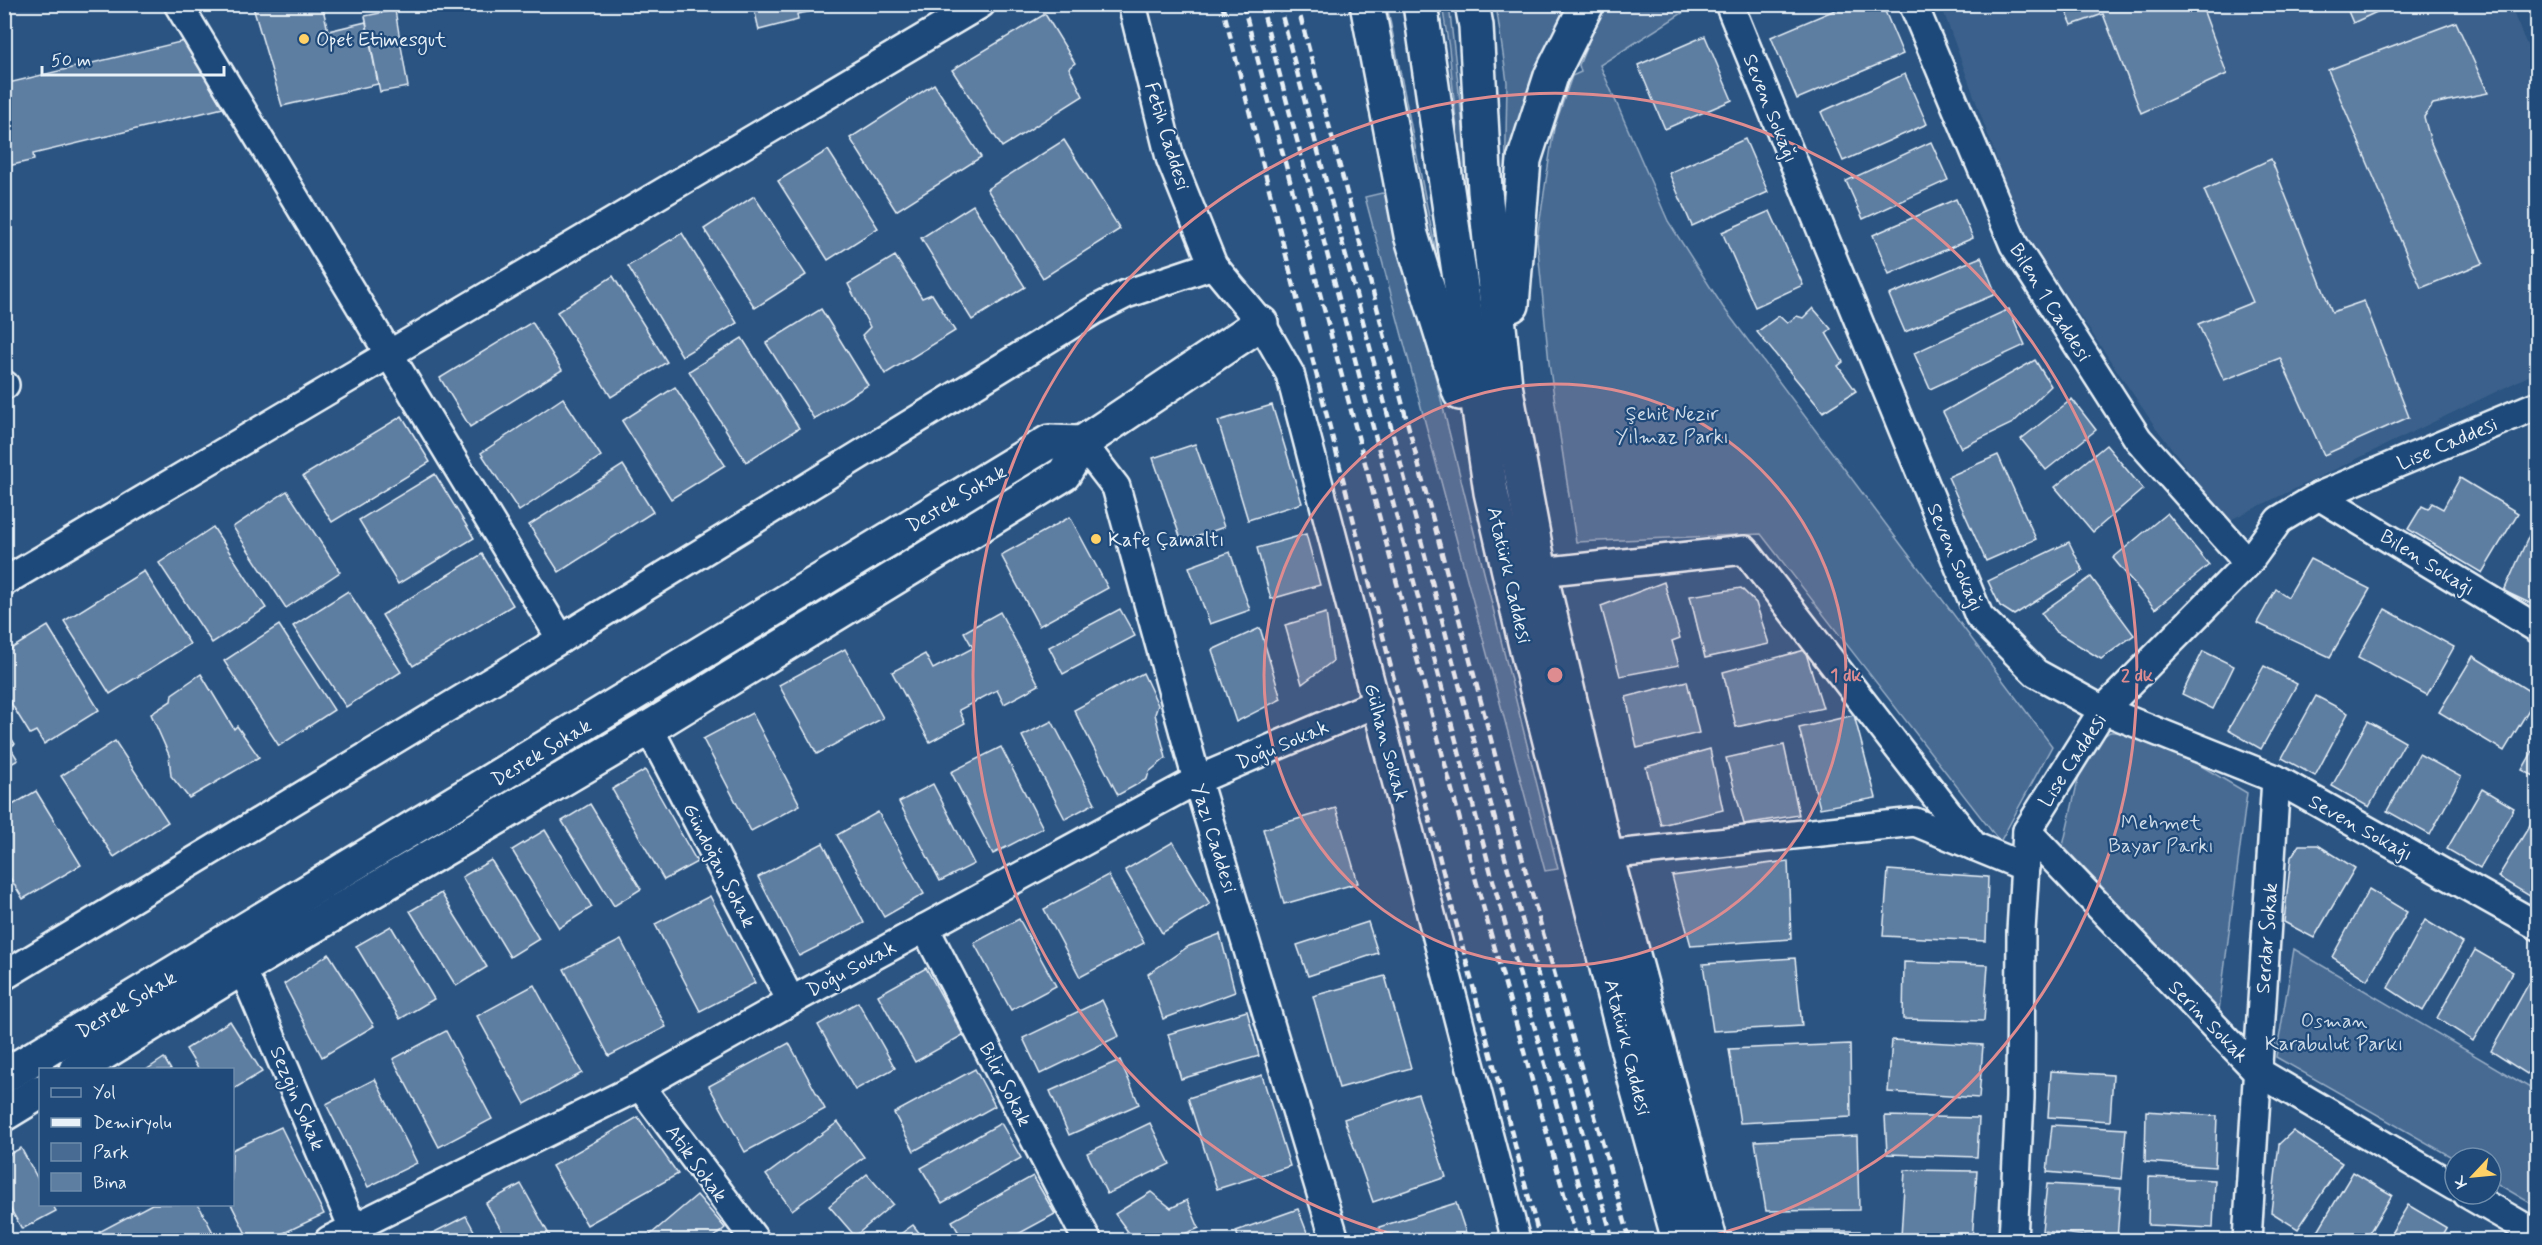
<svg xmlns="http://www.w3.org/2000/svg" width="2542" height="1245" font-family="Mynerve,sans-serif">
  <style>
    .built { fill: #3a608b }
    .green { fill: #476b93; stroke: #98aec6; stroke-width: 1.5 }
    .building { fill: #5d7da1; stroke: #e8f1f8; stroke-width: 1.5 }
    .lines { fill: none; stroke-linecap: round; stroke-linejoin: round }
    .minor-casing { stroke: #e8f1f8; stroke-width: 32 }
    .tertiary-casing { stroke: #e8f1f8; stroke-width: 38 }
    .primary-casing { stroke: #e8f1f8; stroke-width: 38 }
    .minor { stroke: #1f4a7a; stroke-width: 27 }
    .tertiary { stroke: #1f4a7a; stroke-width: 33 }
    .primary { stroke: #1f4a7a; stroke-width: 33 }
    .rail { stroke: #e8f1f8; stroke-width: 4.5; stroke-dasharray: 9 4.5; stroke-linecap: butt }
    .ring { fill: none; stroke: #df8c90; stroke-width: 3 }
    .poi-dot { fill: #ffd166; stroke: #1f4a7a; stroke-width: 2 }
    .labels { text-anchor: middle; stroke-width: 4.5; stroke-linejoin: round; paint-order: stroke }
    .poi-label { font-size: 20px; fill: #e8f1f8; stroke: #1f4a7a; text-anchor: start }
    .street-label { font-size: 20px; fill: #e8f1f8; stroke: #1f4a7a }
    .park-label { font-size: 20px; fill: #d0dde9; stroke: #1f4a7a }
    .centre { fill: #df8c90; stroke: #1f4a7a; stroke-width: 3 }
    .ring-label { font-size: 18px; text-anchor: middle; font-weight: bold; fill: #df8c90; stroke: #1f4a7a; stroke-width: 4.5; stroke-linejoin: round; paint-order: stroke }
  </style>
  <rect width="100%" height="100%" fill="#2b5482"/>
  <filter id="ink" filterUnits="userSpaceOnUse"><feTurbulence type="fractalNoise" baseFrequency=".0167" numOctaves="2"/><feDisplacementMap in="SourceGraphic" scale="12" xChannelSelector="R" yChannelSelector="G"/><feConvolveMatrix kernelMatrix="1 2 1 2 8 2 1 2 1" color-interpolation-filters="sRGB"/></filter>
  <g filter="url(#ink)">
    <path class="built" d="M1941,5H2510L2537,69V372L2228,521L2156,428L2023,232Z"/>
    <g class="green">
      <path d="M1375,5H1387L1437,257L1431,258Z"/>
      <path d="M1442,5H1449L1478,257L1519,527L1511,521L1462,181L1449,48Z"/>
      <path d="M1496,5H1569L1505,193L1507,82Z"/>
      <path d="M1604,5H1695L1600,65L1668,221L1723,307L2052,746L2000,842L1761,534L1576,542L1549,363L1537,239L1554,128L1572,76L1581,72L1579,65Z"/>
      <path d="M1382,193L1390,196L1403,247L1558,869L1545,871L1365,197Z"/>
      <path d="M2142,731L2247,793L2219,1010L2063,846L2085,749L2110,732Z"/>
      <path d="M2294,949L2537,1092V1207L2491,1180V1158L2455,1159L2276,1057Z"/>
    </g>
    <g class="building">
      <path d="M264,4H322L328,31L366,22L378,84L282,106L253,7Z"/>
      <path d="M753,4H808L809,12L797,14L798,20L759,30Z"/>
      <path d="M1849,4H1882L1903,54L1797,99L1771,37Z"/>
      <path d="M2063,4H2201L2227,74L2141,113L2103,14L2072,25Z"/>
      <path d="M2345,4H2394L2353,23Z"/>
      <path d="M395,10L408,87L380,92L365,16Z"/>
      <path d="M1045,14L1075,63L1069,68L1083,96L1002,147L952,70Z"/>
      <path d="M2456,22L2488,93L2433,104L2424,117L2431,143L2483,263L2421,288L2328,70Z"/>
      <path d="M1705,36L1732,100L1665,129L1638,65Z"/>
      <path d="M184,41L223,108L33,154L34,160L4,167V84Z"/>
      <path d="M1905,74L1927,124L1843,161L1821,112Z"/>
      <path d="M934,84L981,157L896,211L850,138Z"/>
      <path d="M1745,139L1768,192L1692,226L1669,173Z"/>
      <path d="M1064,140L1120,229L1043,278L987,189Z"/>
      <path d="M1931,142L1948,180L1863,219L1846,181Z"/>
      <path d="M828,150L878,228L828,260L778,181Z"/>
      <path d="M2271,159L2332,312L2364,301L2409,417L2324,455L2280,358L2224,380L2198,324L2253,302L2204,190Z"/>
      <path d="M754,196L806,275L755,308L704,229Z"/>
      <path d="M1956,199L1973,238L1889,274L1873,235Z"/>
      <path d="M973,205L1025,287L972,320L921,238Z"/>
      <path d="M1770,211L1803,285L1755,307L1722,232Z"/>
      <path d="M682,233L737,323L682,356L628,266Z"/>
      <path d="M895,256L922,298L932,294L955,331L885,374L862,335L870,327L848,284Z"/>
      <path d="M1981,257L1996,294L1905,332L1889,295Z"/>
      <path d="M613,276L667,362L611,397L557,312Z"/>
      <path d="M1813,308L1831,329L1826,333L1843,362L1838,366L1856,391L1823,412L1757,332L1779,316L1787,323L1797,316L1803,318Z"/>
      <path d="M821,309L868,385L814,419L766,343Z"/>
      <path d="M2009,309L2025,345L1930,389L1914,353Z"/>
      <path d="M532,322L562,370L470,427L440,378Z"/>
      <path d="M742,338L799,428L746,462L689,371Z"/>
      <path d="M2035,360L2051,386L2013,423L1961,448L1943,412Z"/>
      <path d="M675,387L725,465L671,499L622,421Z"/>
      <path d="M563,398L601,456L519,511L481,453Z"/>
      <path d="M2072,399L2096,430L2046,470L2021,439Z"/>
      <path d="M1272,405L1302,503L1248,520L1218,421Z"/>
      <path d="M402,416L430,462L332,522L303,476Z"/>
      <path d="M1195,444L1224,527L1182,542L1153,458Z"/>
      <path d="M2106,445L2143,489L2093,532L2055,487Z"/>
      <path d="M1998,455L2036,539L1986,561L1948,477Z"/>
      <path d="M623,465L653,512L559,572L529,525Z"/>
      <path d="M435,474L474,538L398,584L359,520Z"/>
      <path d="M2460,478L2518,513L2482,573L2408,529L2422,506L2428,509L2432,503L2443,509Z"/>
      <path d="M287,491L340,572L286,608L233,527Z"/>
      <path d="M2167,513L2209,565L2155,609L2113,558Z"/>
      <path d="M1070,517L1108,588L1039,626L1001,555Z"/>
      <path d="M213,527L266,608L212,643L159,563Z"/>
      <path d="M2532,529L2538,532V607L2504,591Z"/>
      <path d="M1306,534L1320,585L1271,599L1257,548Z"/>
      <path d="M2069,542L2083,571L2014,615L2000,606L1988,581Z"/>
      <path d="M1230,552L1250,610L1210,624L1189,567Z"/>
      <path d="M482,554L513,605L413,666L382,615Z"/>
      <path d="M2310,559L2370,589L2330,657L2257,623L2276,589L2288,597Z"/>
      <path d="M144,571L190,644L110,694L64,621Z"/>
      <path d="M2091,577L2134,635L2101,659L2055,631L2041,613Z"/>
      <path d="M1664,582L1680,638L1672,641L1679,665L1620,676L1601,606Z"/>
      <path d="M1741,588L1756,603L1769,644L1705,658L1690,596Z"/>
      <path d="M348,591L401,672L346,707L293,626Z"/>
      <path d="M1120,609L1135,636L1063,674L1049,647Z"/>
      <path d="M2385,609L2454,647L2427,695L2358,658Z"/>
      <path d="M1000,612L1039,685L1004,704L997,690L959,710L965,723L930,742L892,672L925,654L933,669L973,648L964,632Z"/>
      <path d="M1326,613L1333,661L1302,684L1285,625Z"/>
      <path d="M279,625L334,710L279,746L224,661Z"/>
      <path d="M48,626L99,710L44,744L36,731L30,734L4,692V653Z"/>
      <path d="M1260,628L1281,699L1236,722L1212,650Z"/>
      <path d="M845,649L883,718L817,754L779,685Z"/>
      <path d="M1805,650L1823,708L1736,727L1723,672Z"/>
      <path d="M2203,651L2234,666L2213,709L2182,694Z"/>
      <path d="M2473,656L2537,696L2504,751L2439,712Z"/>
      <path d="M2264,666L2297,684L2261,749L2228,730Z"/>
      <path d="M1143,673L1158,705L1155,714L1166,758L1149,772L1147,779L1118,795L1074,710Z"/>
      <path d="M201,674L234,729L237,726L259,757L189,798L171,776L169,755L151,714L171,701L172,694Z"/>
      <path d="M1687,681L1699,733L1637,748L1626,697Z"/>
      <path d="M2316,696L2348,713L2315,776L2282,758Z"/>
      <path d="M752,713L800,805L751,831L703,739Z"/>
      <path d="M1854,715L1876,798L1820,808L1799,728Z"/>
      <path d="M1052,721L1095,803L1065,819L1022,736Z"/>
      <path d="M2368,721L2405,742L2369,807L2332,786Z"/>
      <path d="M4,727L15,744L10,747L18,760L4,768Z"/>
      <path d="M115,741L168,822L114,857L61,776Z"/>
      <path d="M2538,742V778L2522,770Z"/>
      <path d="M1784,745L1799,815L1744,824L1726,758Z"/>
      <path d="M1001,747L1043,828L993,854L951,772Z"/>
      <path d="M1710,749L1723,810L1661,825L1646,767Z"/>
      <path d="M2419,754L2461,777L2430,835L2387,811Z"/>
      <path d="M645,770L697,862L664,880L612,789Z"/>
      <path d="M933,784L974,864L940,881L899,802Z"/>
      <path d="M2482,789L2514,808L2480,868L2447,849Z"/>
      <path d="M36,791L81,865L23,899L4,868V810Z"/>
      <path d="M590,804L641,889L614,906L562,821Z"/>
      <path d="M1336,808L1358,883L1284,904L1263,829Z"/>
      <path d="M878,812L924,894L884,917L837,835Z"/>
      <path d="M2533,820L2538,823V901L2498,877Z"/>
      <path d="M545,830L592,907L559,928L512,850Z"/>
      <path d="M1173,842L1210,904L1162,933L1125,870Z"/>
      <path d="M823,843L864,923L799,956L758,877Z"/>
      <path d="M2299,845H2318L2355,868L2314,938L2284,922L2291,857Z"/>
      <path d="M491,860L539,939L510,957L462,877Z"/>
      <path d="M1788,861L1791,939L1691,946L1672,876Z"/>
      <path d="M1888,870L1988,877L1986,941L1883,936Z"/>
      <path d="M1108,875L1144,943L1080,977L1044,909Z"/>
      <path d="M2369,889L2407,912L2367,980L2332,957Z"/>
      <path d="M441,893L487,967L456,986L410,911Z"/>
      <path d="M710,896L755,983L700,1011L655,924Z"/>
      <path d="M1019,919L1056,986L1011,1010L974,943Z"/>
      <path d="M2425,920L2463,943L2423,1011L2388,988Z"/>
      <path d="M1368,922L1378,953L1308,976L1297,945Z"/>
      <path d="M391,926L434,999L400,1019L356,946Z"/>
      <path d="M1220,934L1235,992L1163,1019L1148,974L1189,946Z"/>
      <path d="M621,940L666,1027L609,1056L564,969Z"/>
      <path d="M2475,950L2513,972L2473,1041L2437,1018Z"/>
      <path d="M329,954L374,1026L322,1057L284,984Z"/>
      <path d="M1795,958L1802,1026L1713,1031L1703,964Z"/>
      <path d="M1904,962L1988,965L1984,1021L1903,1019Z"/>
      <path d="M926,968L963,1035L915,1062L878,995Z"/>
      <path d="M1385,976L1411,1068L1339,1088L1313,996Z"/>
      <path d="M2529,983L2538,988V1056L2527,1074L2491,1051Z"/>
      <path d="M534,985L582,1073L525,1104L477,1016Z"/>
      <path d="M1102,1000L1119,1036L1040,1074L1023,1038Z"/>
      <path d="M858,1002L895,1068L855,1090L818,1025Z"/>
      <path d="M1247,1011L1259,1056L1181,1079L1168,1034Z"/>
      <path d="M230,1021L262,1072L232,1090V1070H199L186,1049Z"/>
      <path d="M446,1031L492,1119L439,1147L393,1059Z"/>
      <path d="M1892,1040L1983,1045L1979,1098L1888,1092Z"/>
      <path d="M789,1043L825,1109L745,1152L709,1086Z"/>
      <path d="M1850,1044L1851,1117L1740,1123L1729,1049Z"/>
      <path d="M164,1058L171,1070H146Z"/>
      <path d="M1120,1060L1139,1104L1069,1135L1050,1091Z"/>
      <path d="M975,1069L995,1106L914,1151L894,1113Z"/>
      <path d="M2051,1071L2113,1075L2110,1121L2048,1117Z"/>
      <path d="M1262,1075L1290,1166L1217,1189L1188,1098Z"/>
      <path d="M375,1079L417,1163L368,1187L326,1104Z"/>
      <path d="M1418,1094L1446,1177L1373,1202L1344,1119Z"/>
      <path d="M2146,1111L2217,1116L2215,1167L2145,1162Z"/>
      <path d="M1885,1116L1979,1118L1977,1157L1887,1154Z"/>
      <path d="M638,1117L678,1174L587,1225L552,1166Z"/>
      <path d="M838,1122L864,1157L792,1210L766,1175Z"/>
      <path d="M1001,1123L1021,1158L942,1203L921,1168Z"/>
      <path d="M1150,1123L1170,1164L1107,1194L1087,1153Z"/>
      <path d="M2052,1125L2126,1129L2122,1179L2047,1172Z"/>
      <path d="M281,1127L324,1214L269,1240H249L231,1204L232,1150Z"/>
      <path d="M2293,1131L2342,1163L2298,1229L2271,1212L2279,1144Z"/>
      <path d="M1857,1136L1859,1210L1766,1211L1755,1141Z"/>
      <path d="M21,1148L40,1183V1204H52L56,1211L22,1229L4,1198V1157Z"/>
      <path d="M1905,1170L1977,1171L1972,1240L1901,1237Z"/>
      <path d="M2353,1172L2392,1195L2365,1240H2315L2313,1239Z"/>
      <path d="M867,1174L893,1204L855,1236L829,1206Z"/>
      <path d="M1033,1176L1055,1214L1007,1240H963L952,1221Z"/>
      <path d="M2149,1177L2215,1180L2213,1228L2148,1225Z"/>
      <path d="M521,1184L551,1238L547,1240H507L486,1203Z"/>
      <path d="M2047,1184L2121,1188L2117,1239L2042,1231Z"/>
      <path d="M1151,1192L1171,1208L1187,1200L1199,1228L1170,1240H1134L1115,1214Z"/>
      <path d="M697,1195L725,1228L711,1240H644Z"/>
      <path d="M1456,1203L1467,1236L1454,1240H1384L1379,1227Z"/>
      <path d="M152,1204H198L217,1240H103L99,1232Z"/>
      <path d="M2408,1205L2447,1228L2440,1240H2387Z"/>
      <path d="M1298,1209L1310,1240H1239L1236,1231Z"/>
      <path d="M466,1216L479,1240H419Z"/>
      <path d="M913,1225L925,1240H892Z"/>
      <path d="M1784,1231H1860V1240H1785Z"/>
    </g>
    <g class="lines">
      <g class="minor-casing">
        <g id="minor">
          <path d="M178,4L561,639"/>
          <path d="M1132,4L1170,158L1213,265L1261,323L1290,374L1516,1240"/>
          <path d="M1729,4L1979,616L2036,673L2103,710L2276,779L2538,926"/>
          <path d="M1913,4L2014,245L2138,439L2248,563"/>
          <path d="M4,385H5"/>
          <path d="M1082,443L1116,487L1197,780L1335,1240"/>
          <path d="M2319,496L2538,629"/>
          <path d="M1540,572L1745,550L1974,846"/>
          <path d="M4,582L981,4"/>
          <path d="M649,728L791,1001"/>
          <path d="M2027,831L2257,1071L2455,1187"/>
          <path d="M1606,855L1915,822L2025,867"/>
          <path d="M925,928L1087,1240"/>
          <path d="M242,968L353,1228L362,1240"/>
          <path d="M4,976L561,639L1095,310L1126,294L1213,265"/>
          <path d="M640,1086L755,1240"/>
          <path d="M2467,1194L2538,1235"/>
          <path d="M329,1240L640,1086L791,1001L1197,780L1377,703"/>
          <path d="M2013,1240L2020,1098L2021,931L2027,831L2103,710L2248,563L2279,520L2319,496L2538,405"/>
          <path d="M2247,1240L2276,779"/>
        </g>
      </g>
      <g class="tertiary-casing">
        <g id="tertiary">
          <path d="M76,1070L242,968L649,728L1064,474L1082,443L1261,323"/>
          <path d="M4,1076L1049,442L1082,443"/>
          <path d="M4,1114L40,1092"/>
        </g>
      </g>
      <g class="primary-casing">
        <g id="primary">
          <path d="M1367,4L1411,235L1460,393"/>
          <path d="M1420,4L1491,492L1525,642L1637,1087L1679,1240"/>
          <path d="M1472,4L1476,26L1485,191L1505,385L1540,572L1606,855L1710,1240"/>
          <path d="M1512,305L1524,160L1551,76L1587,4"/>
        </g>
      </g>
      <use href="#minor" class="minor"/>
      <use href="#tertiary" class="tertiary"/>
      <use href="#primary" class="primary"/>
      <g class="rail">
        <path d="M1222,4L1450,899L1540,1240"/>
        <path d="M1243,4L1479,892L1577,1240"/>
        <path d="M1261,4L1495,888L1595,1240"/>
        <path d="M1279,4L1512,884L1613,1240"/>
        <path d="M1297,4L1528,880L1630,1240"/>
      </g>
    </g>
  </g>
  <circle cx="1555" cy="675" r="291" fill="#df8c90" fill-opacity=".12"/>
  <g class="ring">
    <circle cx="1555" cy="675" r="291"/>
    <path d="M1414 1240A582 582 0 1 1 1696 1240"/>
  </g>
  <g class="poi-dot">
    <circle cx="304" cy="39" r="6"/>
    <circle cx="1096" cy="539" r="6"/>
  </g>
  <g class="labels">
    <g class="poi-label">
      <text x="316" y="46">Opet Etimesgut</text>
      <text x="1108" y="546">Kafe Çamaltı</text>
    </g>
    <g class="street-label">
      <text transform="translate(1771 108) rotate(68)" y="7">Seven Sokağı</text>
      <text transform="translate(1168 136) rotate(73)" y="7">Fetih Caddesi</text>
      <text transform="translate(2051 302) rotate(58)" y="7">Bilen 1 Caddesi</text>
      <text transform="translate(2447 443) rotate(-23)" y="7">Lise Caddesi</text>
      <text transform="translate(956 498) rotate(-31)" y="7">Destek Sokak</text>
      <text transform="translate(1956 557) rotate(67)" y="7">Seven Sokağı</text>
      <text transform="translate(2428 562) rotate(32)" y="7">Bilen Sokağı</text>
      <text transform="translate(1510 575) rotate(77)" y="7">Atatürk Caddesi</text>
      <text transform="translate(1387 742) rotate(75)" y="7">Gülhan Sokak</text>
      <text transform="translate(1282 744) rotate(-23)" y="7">Doğu Sokak</text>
      <text transform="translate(541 752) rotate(-31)" y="7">Destek Sokak</text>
      <text transform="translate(2072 760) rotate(-57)" y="7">Lise Caddesi</text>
      <text transform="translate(2361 827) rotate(29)" y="7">Seven Sokağı</text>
      <text transform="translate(1215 838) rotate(73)" y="7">Yazı Caddesi</text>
      <text transform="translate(720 865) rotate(63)" y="7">Gündoğan Sokak</text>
      <text transform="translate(2266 938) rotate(-86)" y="7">Serdar Sokak</text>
      <text transform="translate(851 968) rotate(-28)" y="7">Doğu Sokak</text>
      <text transform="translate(126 1004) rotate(-31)" y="7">Destek Sokak</text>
      <text transform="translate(2209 1021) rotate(46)" y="7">Serin Sokak</text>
      <text transform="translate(1628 1047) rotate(76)" y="7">Atatürk Caddesi</text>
      <text transform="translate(1006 1084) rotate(63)" y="7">Bilir Sokak</text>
      <text transform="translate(298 1098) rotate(67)" y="7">Sezgin Sokak</text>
      <text transform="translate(697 1163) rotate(54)" y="7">Atik Sokak</text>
    </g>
    <g class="park-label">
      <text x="1672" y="420">Şehit Nezir<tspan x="1672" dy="23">Yılmaz Parkı</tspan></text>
      <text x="2161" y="829">Mehmet<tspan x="2161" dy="23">Bayar Parkı</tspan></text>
      <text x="2334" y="1027">Osman<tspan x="2334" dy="23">Karabulut Parkı</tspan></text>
    </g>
  </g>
  <circle cx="1555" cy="675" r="9" class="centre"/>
  <g class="ring-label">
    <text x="1846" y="681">1 dk</text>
    <text x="2137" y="681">2 dk</text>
  </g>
  <rect width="2542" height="1245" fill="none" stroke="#1f4a7a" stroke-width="24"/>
  <rect x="12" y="12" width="2518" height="1221" fill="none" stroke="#e8f1f8" stroke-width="2" filter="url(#ink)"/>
  <rect x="39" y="1068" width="195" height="138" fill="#1f4a7a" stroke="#6f8dac" stroke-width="1.5"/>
  <rect x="51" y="1088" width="30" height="9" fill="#1f4a7a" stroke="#6f8dac" stroke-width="1.5"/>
  <text x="93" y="1098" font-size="18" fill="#e8f1f8">Yol</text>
  <rect x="51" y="1118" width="30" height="9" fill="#e8f1f8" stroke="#6f8dac" stroke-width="1.5"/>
  <text x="93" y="1128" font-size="18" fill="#e8f1f8">Demiryolu</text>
  <rect x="51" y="1143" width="30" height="18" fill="#476b93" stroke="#6f8dac" stroke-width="1.5"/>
  <text x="93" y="1158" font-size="18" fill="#e8f1f8">Park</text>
  <rect x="51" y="1173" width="30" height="18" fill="#5d7da1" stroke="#6f8dac" stroke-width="1.5"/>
  <text x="93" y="1188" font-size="18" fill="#e8f1f8">Bina</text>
  <g transform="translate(2473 1176) rotate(244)"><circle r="28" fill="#1f4a7a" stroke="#6f8dac" stroke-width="1.5"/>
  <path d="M0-4.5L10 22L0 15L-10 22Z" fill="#ffd166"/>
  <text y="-9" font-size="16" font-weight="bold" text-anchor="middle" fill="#e8f1f8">K</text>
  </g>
  <path d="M42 66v9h182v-9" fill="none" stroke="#e8f1f8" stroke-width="3"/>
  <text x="51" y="66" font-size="18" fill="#e8f1f8" stroke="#1f4a7a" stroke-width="4.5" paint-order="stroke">50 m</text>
</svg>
